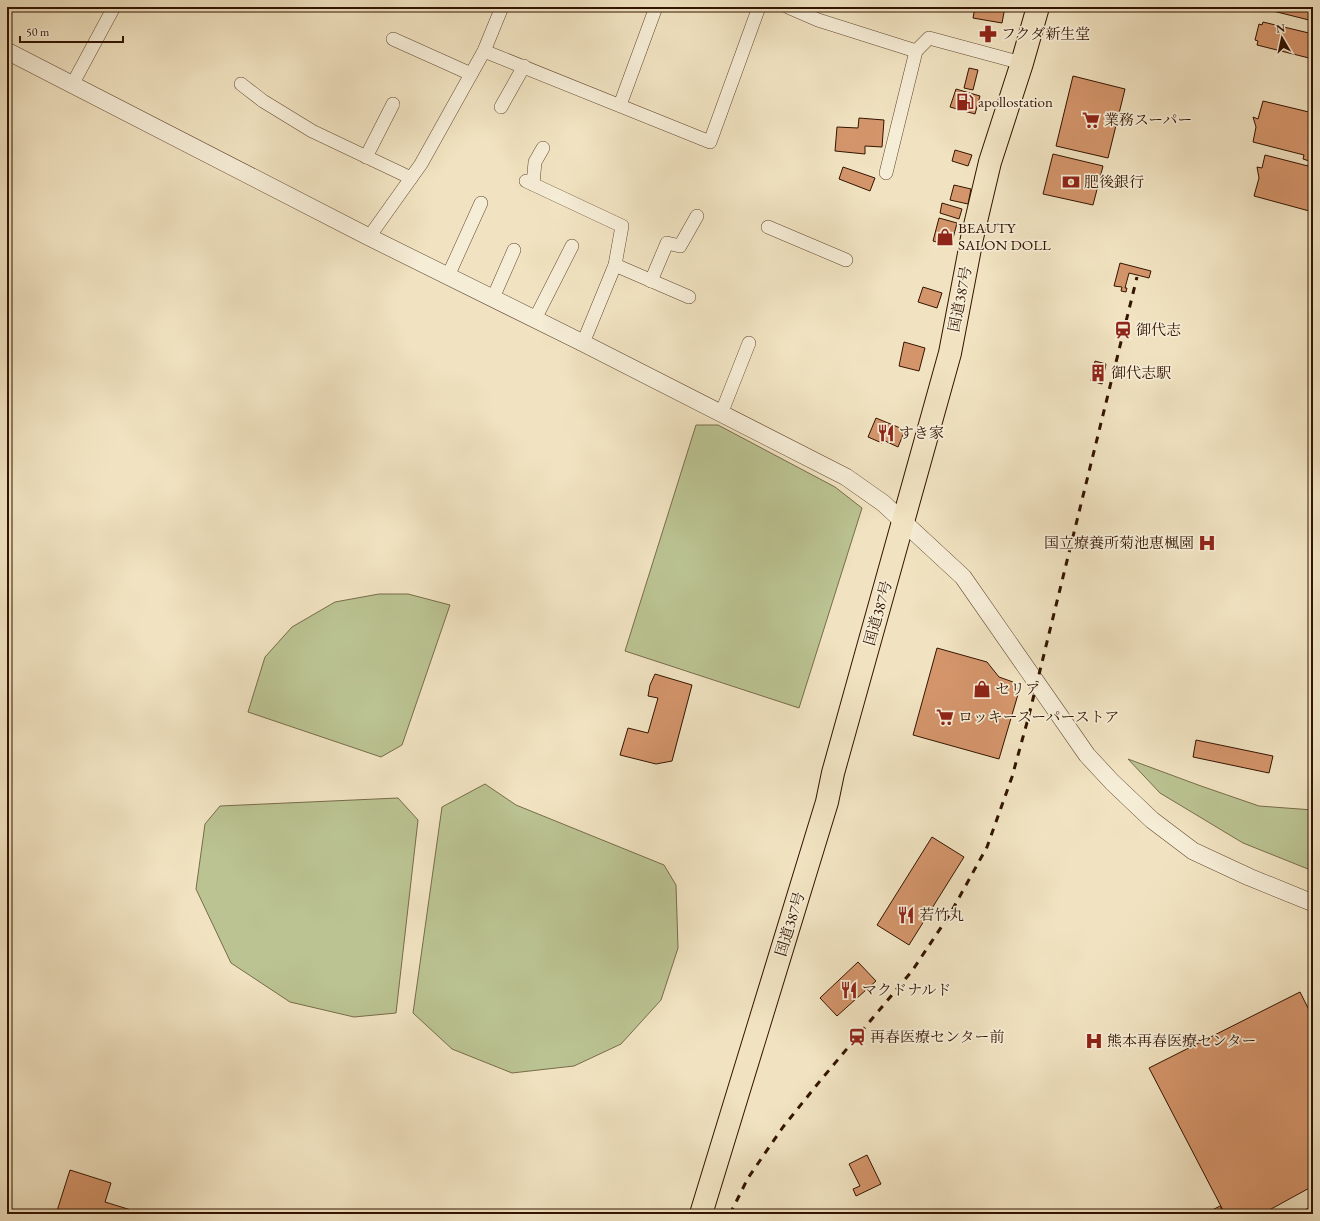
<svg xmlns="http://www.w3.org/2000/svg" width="1320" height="1221" font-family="'EB Garamond','Noto Serif JP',serif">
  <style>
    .green { fill: #bbc392; stroke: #776c49 }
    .building { fill: #d4956b; stroke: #331400 }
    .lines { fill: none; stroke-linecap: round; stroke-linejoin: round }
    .minor-casing { stroke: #624830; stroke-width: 14 }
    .tertiary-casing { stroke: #624830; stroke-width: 18 }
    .trunk-casing { stroke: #331400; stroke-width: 24 }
    .minor { stroke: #f6edd7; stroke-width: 13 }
    .tertiary { stroke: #f6edd7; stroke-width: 17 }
    .trunk { stroke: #f1e3c1; stroke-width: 22 }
    .rail { stroke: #331400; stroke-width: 3; stroke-dasharray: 7 7; stroke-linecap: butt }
    .labels { text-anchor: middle; stroke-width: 3.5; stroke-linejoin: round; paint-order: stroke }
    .poi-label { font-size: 15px; fill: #331400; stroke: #f6edd7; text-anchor: start }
    .street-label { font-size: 15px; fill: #331400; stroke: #f6edd7 }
  </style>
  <rect width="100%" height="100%" fill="#f1e3c1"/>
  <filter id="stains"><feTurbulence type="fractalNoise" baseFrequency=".005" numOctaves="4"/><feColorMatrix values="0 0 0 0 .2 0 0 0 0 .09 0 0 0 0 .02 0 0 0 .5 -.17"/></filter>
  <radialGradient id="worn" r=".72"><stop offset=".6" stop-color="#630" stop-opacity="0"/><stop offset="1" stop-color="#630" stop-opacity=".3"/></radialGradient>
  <g class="green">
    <path d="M696,425H718L835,487L862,508L799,708L625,651Z"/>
    <path d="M379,594H408L450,605L402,745L381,757L248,712L265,657L292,627L335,602Z"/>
    <path d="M1128,759L1201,786L1259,806L1313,810V871L1243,843L1160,793Z"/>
    <path d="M485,784L516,805L664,865L676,885L678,948L661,1000L621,1044L574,1066L512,1073L452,1049L413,1013L442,807Z"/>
    <path d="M398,798L418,820L396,1013L354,1017L290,1002L231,963L196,889L205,824L220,806Z"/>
  </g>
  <g class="building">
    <path d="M975,7H1005L1002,23L973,18Z"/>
    <path d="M1266,7H1313V21L1265,9Z"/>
    <path d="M1263,22L1313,34V59L1257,45L1258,41L1255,40L1259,24L1262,25Z"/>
    <path d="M969,68L978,70L973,90L964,88Z"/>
    <path d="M1073,76L1125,89L1108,158L1056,146Z"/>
    <path d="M956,89L980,96L975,114L950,107Z"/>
    <path d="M1263,101L1313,113V212L1254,196L1259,178L1257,167L1262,168L1265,155L1308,166L1309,161L1303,159L1304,155L1253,142L1256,127L1253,117L1258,119Z"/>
    <path d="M859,118L884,120L882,147L865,146V154L835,151L837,127L858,128Z"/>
    <path d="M955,150L972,155L968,166L952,161Z"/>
    <path d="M1053,154L1103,166L1093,205L1043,194Z"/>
    <path d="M843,167L875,178L870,191L839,179Z"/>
    <path d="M954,185L971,189L968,204L950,200Z"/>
    <path d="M942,203L962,209L959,219L940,213Z"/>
    <path d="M939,218L957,223L951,246L933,241Z"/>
    <path d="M1120,263L1151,271L1149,278L1129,273L1125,288H1127L1126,292L1121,291L1122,287L1114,286Z"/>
    <path d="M923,287L942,293L937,308L918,302Z"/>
    <path d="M904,342L925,348L919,371L899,366Z"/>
    <path d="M1095,361L1106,364L1102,384L1091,381Z"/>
    <path d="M876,418L905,430L898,447L883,440L882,443L868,437Z"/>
    <path d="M937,648L987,662L999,677L1013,682L1019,691L999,759L913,735Z"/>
    <path d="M655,674L692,685L672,761L656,764L620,755L628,728L648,733L658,698L648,696L650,685Z"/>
    <path d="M1196,740L1273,756L1269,773L1193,757Z"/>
    <path d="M7,801L11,802L8,814H7Z"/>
    <path d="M932,837L964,857L909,945L877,925Z"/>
    <path d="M858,962L876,981L837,1016L820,998Z"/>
    <path d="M1300,992L1313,1018V1168L1310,1170L1313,1175V1186L1262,1214H1225L1149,1068Z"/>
    <path d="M867,1155L881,1184L856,1196L853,1189L860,1186L849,1164Z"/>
    <path d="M70,1170L111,1183L105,1202L144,1214H56Z"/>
    <path d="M1220,1206L1224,1213L1221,1214H1205Z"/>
    <path d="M1313,1206V1214H1297Z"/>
    <path d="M1313,1206V1214H1297Z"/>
  </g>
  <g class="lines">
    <g class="minor-casing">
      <g id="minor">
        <path d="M788,7L818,20L916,51L929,38L1022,63"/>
        <path d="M393,39L471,74"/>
        <path d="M484,51L710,142L759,7"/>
        <path d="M241,84L263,101L312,131L411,178"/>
        <path d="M72,85L114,7"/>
        <path d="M620,105L656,7"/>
        <path d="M501,107L524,66"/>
        <path d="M366,157L393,104"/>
        <path d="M886,173L916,51"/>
        <path d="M526,181L622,226L615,265L583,343"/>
        <path d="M533,184L535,162L543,148"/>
        <path d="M768,227L846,260"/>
        <path d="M369,237L421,164L484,51L502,7"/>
        <path d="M615,265L689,297"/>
        <path d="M448,276L481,203"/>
        <path d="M651,281L667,243L680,246L697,216"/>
        <path d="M493,298L514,250"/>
        <path d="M535,319L572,246"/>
        <path d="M721,414L749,343"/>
      </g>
    </g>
    <g class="tertiary-casing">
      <path id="tertiary" d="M7,51L369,237L583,343L846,477L883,503L963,577L1087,755L1112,782L1152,820L1193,851L1249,877L1313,903"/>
    </g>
    <g class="trunk-casing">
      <path id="trunk" d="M701,1214L827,802L833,773L950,353L972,238L990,162L1022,63L1038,7"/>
    </g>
    <use href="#minor" class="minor"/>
    <use href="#tertiary" class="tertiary"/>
    <use href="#trunk" class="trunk"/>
    <path class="rail" d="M730,1214L748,1178L783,1127L820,1081L912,971L950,914L987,847L1012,777L1028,719L1137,277"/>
  </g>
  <defs>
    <g id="pharmacy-bare" transform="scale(1.38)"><path d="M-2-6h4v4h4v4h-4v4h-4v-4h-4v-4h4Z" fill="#8f2418" stroke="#f6edd7" stroke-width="2.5" paint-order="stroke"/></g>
    <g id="fuel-bare" transform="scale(1.38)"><path d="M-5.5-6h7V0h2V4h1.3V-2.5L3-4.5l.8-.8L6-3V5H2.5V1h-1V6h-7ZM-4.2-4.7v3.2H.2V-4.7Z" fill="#8f2418" stroke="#f6edd7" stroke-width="2.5" paint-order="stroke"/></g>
    <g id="supermarket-bare" transform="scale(1.38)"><path d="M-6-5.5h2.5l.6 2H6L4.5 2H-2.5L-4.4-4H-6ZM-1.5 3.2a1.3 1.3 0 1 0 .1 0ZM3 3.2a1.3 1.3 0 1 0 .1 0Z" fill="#8f2418" stroke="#f6edd7" stroke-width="2.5" paint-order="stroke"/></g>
    <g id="bank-bare" transform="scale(1.38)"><path d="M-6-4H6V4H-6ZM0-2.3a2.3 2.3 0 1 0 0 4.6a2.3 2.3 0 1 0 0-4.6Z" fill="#8f2418" stroke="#f6edd7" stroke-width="2.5" paint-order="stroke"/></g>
    <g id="shop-bare" transform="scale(1.38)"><path d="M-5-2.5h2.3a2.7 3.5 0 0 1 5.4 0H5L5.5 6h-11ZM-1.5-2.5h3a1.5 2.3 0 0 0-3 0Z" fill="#8f2418" stroke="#f6edd7" stroke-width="2.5" paint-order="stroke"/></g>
    <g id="station-bare" transform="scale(1.38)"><path d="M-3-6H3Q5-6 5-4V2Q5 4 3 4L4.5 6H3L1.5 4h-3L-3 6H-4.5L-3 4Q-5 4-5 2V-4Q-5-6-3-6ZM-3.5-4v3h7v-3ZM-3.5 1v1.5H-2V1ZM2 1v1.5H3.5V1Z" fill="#8f2418" stroke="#f6edd7" stroke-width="2.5" paint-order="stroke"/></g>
    <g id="building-bare" transform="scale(1.38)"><path d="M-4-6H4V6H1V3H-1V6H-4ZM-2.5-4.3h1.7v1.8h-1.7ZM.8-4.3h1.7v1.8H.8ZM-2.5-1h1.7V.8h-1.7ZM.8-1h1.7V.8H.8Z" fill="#8f2418" stroke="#f6edd7" stroke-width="2.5" paint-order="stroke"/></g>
    <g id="restaurant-bare" transform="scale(1.38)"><path d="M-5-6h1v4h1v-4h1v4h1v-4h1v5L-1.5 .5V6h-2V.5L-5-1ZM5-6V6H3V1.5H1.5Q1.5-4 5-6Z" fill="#8f2418" stroke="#f6edd7" stroke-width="2.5" paint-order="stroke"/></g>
    <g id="hospital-bare" transform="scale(1.38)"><path d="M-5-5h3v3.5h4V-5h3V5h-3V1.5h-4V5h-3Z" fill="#8f2418" stroke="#f6edd7" stroke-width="2.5" paint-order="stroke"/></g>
  </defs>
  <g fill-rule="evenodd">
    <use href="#pharmacy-bare" x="988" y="34"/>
    <use href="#fuel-bare" x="965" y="102"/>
    <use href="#supermarket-bare" x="1091" y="120"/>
    <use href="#bank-bare" x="1071" y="182"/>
    <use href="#shop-bare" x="945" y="237"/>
    <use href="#station-bare" x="1123" y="330"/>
    <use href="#building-bare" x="1098" y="373"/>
    <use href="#restaurant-bare" x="886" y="433"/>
    <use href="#hospital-bare" x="1207" y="543"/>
    <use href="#shop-bare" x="982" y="689"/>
    <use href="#supermarket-bare" x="945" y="717"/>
    <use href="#restaurant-bare" x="906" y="915"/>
    <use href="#restaurant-bare" x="849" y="990"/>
    <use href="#station-bare" x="857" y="1037"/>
    <use href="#hospital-bare" x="1094" y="1041"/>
  </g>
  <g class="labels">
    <g class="poi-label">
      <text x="1001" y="39">フクダ新生堂</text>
      <text x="978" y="107">apollostation</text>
      <text x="1104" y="125">業務スーパー</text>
      <text x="1084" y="187">肥後銀行</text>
      <text x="958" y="233">BEAUTY<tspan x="958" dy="17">SALON DOLL</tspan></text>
      <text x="1136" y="335">御代志</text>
      <text x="1111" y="378">御代志駅</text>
      <text x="899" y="438">すき家</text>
      <text x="1194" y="548" text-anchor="end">国立療養所菊池恵楓園</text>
      <text x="995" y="694">セリア</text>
      <text x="958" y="722">ロッキースーパーストア</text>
      <text x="919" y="920">若竹丸</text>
      <text x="862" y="995">マクドナルド</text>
      <text x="870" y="1042">再春医療センター前</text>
      <text x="1107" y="1046">熊本再春医療センター</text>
    </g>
    <g class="street-label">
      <text transform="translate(960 299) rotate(-79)" y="5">国道387号</text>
      <text transform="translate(878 613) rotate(-74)" y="5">国道387号</text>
      <text transform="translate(790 924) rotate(-73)" y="5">国道387号</text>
    </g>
  </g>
  <rect width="1320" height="1221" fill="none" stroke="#f1e3c1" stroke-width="24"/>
  <rect x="8" y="8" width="1304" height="1205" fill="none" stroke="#331400" stroke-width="2"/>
  <rect x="12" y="12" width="1296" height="1197" fill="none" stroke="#331400"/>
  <g transform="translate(1282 38) rotate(351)" stroke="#f6edd7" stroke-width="3" paint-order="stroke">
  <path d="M0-3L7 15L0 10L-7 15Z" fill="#331400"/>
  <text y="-6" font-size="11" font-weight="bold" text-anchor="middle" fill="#331400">N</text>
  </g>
  <path d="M20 36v6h103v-6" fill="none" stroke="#331400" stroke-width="2"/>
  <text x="26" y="36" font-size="12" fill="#331400" stroke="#f6edd7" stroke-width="3" paint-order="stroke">50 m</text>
  <rect width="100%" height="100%" filter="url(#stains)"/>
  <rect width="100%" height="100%" fill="url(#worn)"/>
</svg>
